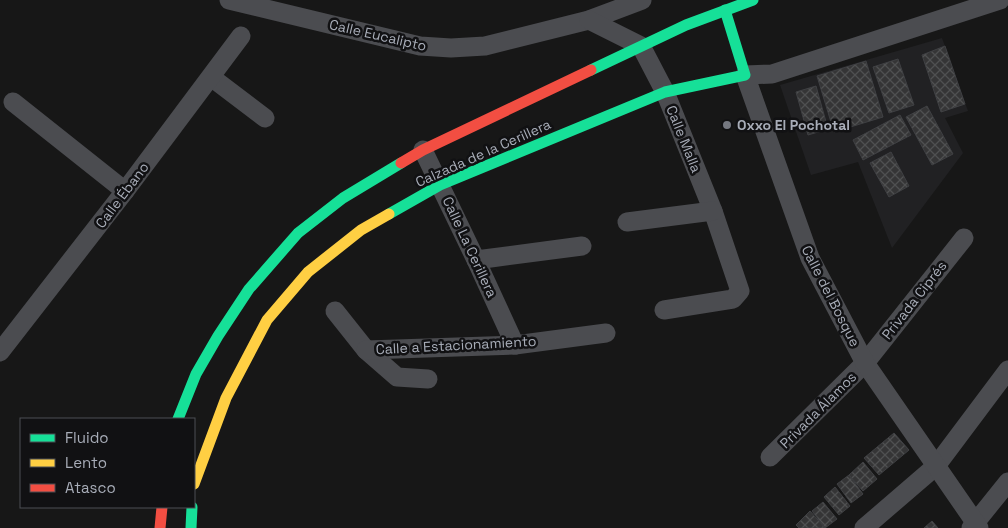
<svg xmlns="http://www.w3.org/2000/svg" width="1008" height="528" font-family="'Space Grotesk',sans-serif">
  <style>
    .built { fill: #212123 }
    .building { fill: url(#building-cross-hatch); stroke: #3f4043 }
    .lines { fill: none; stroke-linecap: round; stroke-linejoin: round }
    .street { stroke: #4b4c50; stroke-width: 19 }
    .fast { stroke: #16e098; stroke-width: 11 }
    .slow { stroke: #ffcf43; stroke-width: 11 }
    .jam { stroke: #f24e42; stroke-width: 11 }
    .poi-dot { fill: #757880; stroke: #111113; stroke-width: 2 }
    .labels { text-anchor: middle; stroke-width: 5; stroke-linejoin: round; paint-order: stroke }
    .street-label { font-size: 14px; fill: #a8adb8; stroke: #111113 }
    .poi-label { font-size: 14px; font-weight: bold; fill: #a8adb8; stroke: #111113; text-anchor: start }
  </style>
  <defs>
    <pattern id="building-cross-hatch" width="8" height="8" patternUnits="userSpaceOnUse" patternTransform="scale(1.25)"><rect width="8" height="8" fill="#353536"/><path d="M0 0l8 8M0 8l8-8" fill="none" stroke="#4f5051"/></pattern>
  </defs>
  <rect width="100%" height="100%" fill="#171717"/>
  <path class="built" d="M942,38L968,111L945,118L963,153L892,248L858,162L811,175L780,85Z"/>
  <g class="building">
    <path d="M945,46L965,104L941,112L922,55Z"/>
    <path d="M898,59L914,105L889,113L873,67Z"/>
    <path d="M866,61L883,117L834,132L817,76Z"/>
    <path d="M816,86L828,129L808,135L796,92Z"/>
    <path d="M927,106L953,154L932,165L906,117Z"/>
    <path d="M900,115L911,135L863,160L853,140Z"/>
    <path d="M891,152L909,186L889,197L870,163Z"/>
    <path d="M894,433L909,450L879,475L864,458Z"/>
    <path d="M863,462L877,479L863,491L849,475Z"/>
    <path d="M849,475L863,494L851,503L837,484Z"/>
    <path d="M835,487L850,506L839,515L824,497Z"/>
    <path d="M823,502L837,519L825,528L812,511Z"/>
    <path d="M810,511L825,528H799L796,525Z"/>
    <path d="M932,521L938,528H924Z"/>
  </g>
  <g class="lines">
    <g class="street">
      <path d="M229,0L420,46L451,48L485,46L589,20L642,0"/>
      <path d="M589,20L641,46L665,92L713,211L740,291L733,299L664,310"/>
      <path d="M211,77L265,118"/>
      <path d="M13,102L125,191"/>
      <path d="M423,150L476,260L515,345"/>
      <path d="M627,222L713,211"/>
      <path d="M476,260L582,246"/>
      <path d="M335,311L366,350L397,377L428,379"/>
      <path d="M366,350L515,345L606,333"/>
      <path d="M0,352L125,191L241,36"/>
      <path d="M770,457L865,363L964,238"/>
      <path d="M864,528L936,466L1008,370"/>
      <path d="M971,528L1008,482"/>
      <path d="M979,528L865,363L810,258L745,75L772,74L1000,0"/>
    </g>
    <g class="fast">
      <path d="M591,70L686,25L753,0"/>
      <path d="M389,214L440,185L665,92L745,75L725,10"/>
      <path d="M178,419L196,374L218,336L249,289L298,233L343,198L401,163"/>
      <path d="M191,528L192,507"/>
    </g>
    <path class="slow" d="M194,484L226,398L267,320L308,272L361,230L389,214"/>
    <g class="jam">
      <path d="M401,163L423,150L591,70"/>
      <path d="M160,528L162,507"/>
    </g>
  </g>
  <circle class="poi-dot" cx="727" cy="125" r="5"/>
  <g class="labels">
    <g class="street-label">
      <text transform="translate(378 35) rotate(13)" y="5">Calle Eucalipto</text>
      <text transform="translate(684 139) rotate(68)" y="5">Calle Malla</text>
      <text transform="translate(483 153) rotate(-24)" y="5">Calzada de la Cerillera</text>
      <text transform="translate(122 195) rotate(-53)" y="5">Calle Ébano</text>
      <text transform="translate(470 247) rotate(65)" y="5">Calle La Cerillera</text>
      <text transform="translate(831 296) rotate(63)" y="5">Calle del Bosque</text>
      <text transform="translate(914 300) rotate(-52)" y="5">Privada Ciprés</text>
      <text transform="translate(456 345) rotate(-3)" y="5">Calle a Estacionamiento</text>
      <text transform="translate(818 410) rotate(-45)" y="5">Privada Álamos</text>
    </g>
    <g class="poi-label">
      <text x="737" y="130">Oxxo El Pochotal</text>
    </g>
  </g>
  <rect x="20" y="418" width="175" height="90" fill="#111113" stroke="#4d4f55"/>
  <rect x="30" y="434" width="25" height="8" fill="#16e098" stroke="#4d4f55"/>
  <text x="65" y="443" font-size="15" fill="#a8adb8">Fluido</text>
  <rect x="30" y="459" width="25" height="8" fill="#ffcf43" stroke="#4d4f55"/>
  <text x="65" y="468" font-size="15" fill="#a8adb8">Lento</text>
  <rect x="30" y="484" width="25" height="8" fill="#f24e42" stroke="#4d4f55"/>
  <text x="65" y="493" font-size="15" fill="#a8adb8">Atasco</text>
</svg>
